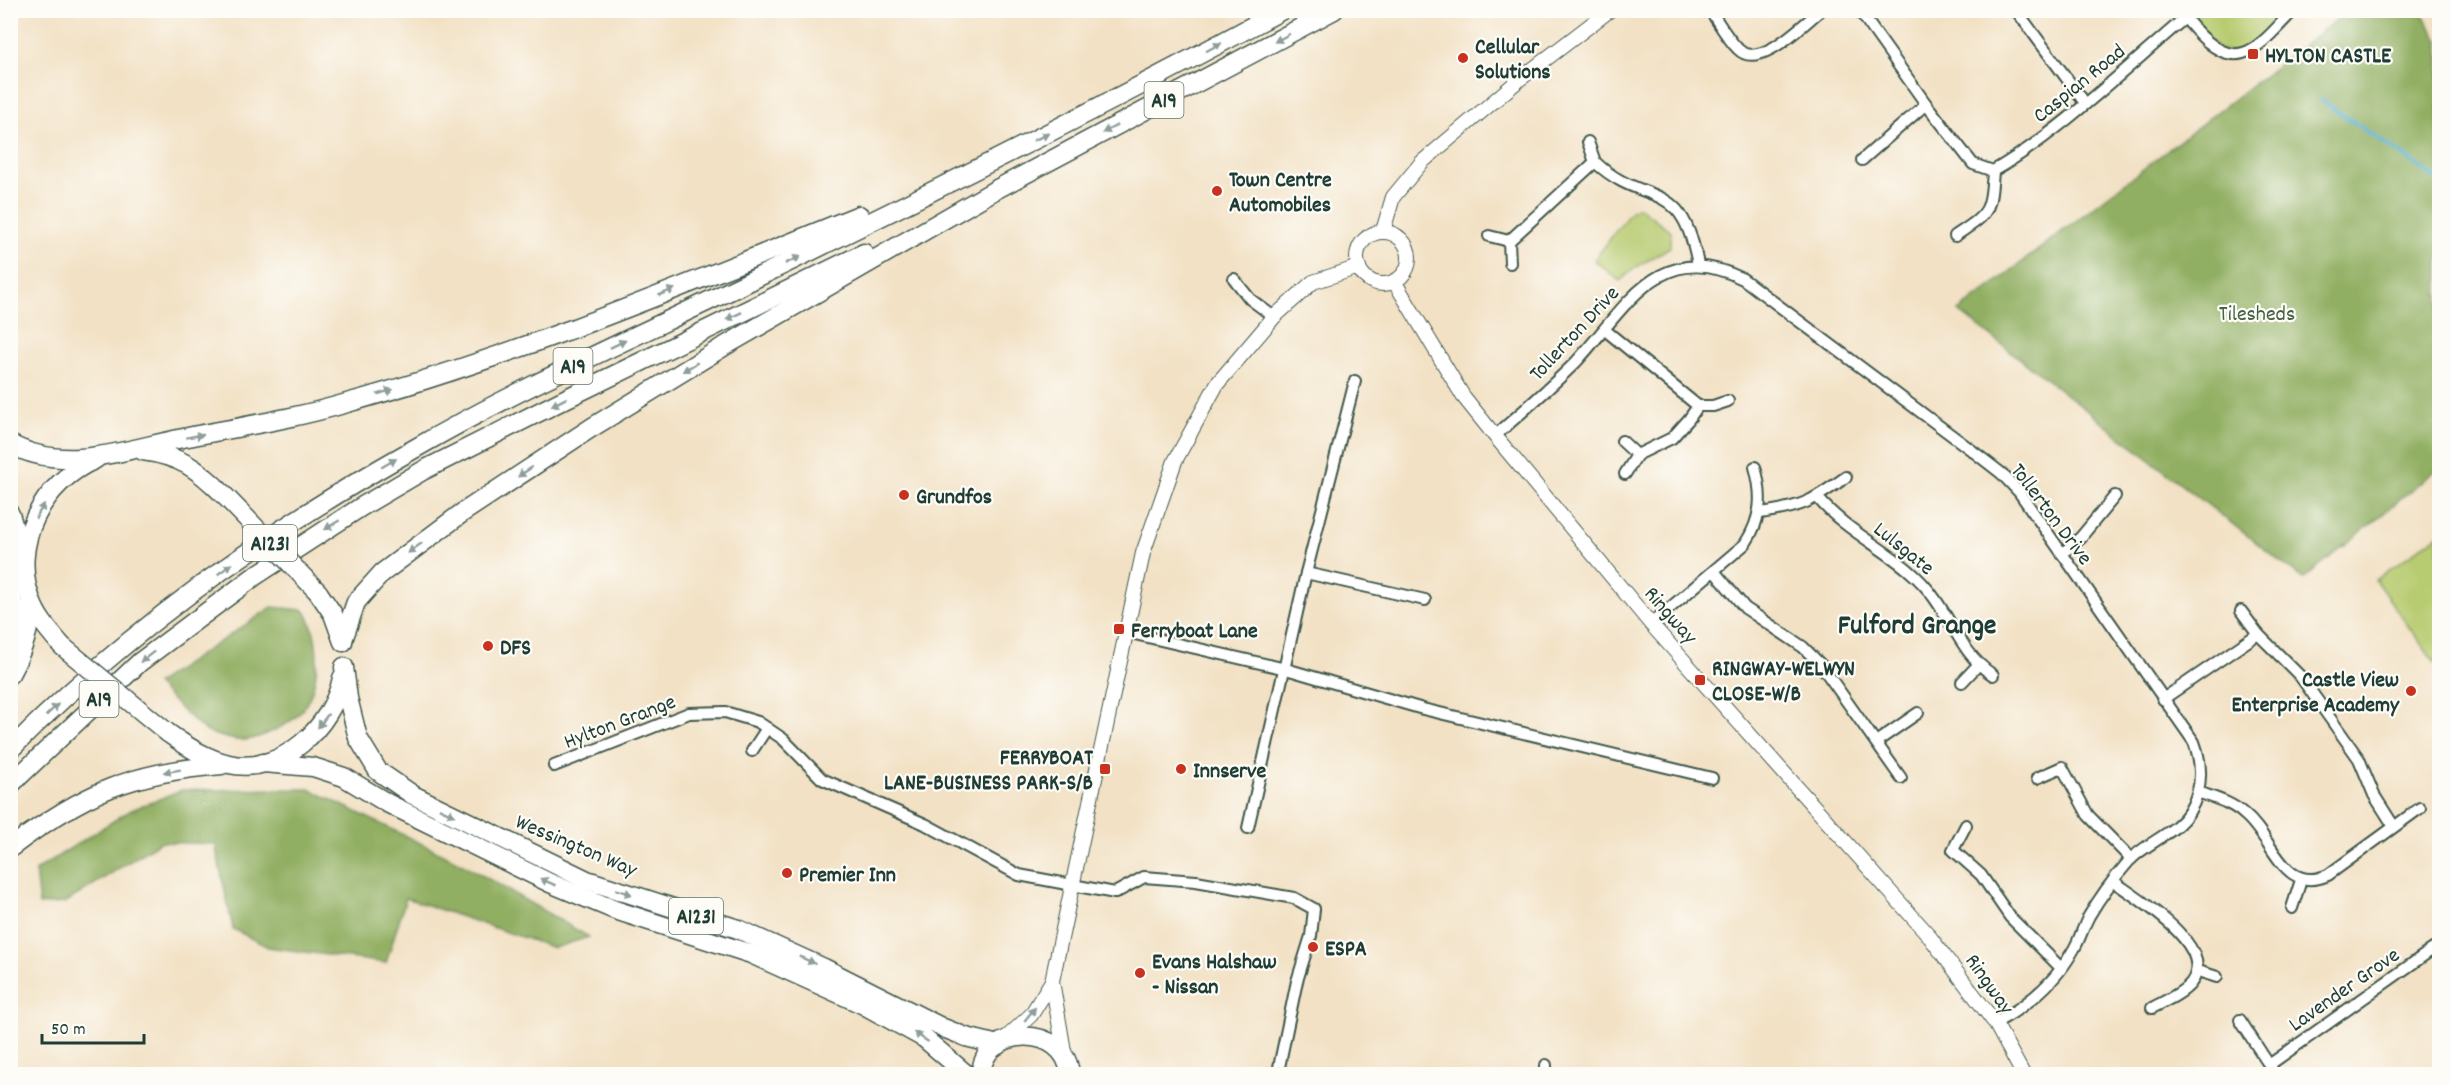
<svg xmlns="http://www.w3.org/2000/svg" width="2450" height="1085" font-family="Dekko,sans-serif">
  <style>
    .green { fill: #b7cb6f; stroke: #6b8452; stroke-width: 1.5 }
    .forest { fill: #91af62; stroke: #58764b; stroke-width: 1.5 }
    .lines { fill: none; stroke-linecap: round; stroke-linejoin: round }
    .stream { stroke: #4eaccd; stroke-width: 4 }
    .minor-casing { stroke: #3f564a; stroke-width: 14 }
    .tertiary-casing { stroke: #3f564a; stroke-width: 16 }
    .trunk-casing { stroke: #3f564a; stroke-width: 21 }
    .minor { stroke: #fff; stroke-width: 10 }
    .tertiary { stroke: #fff; stroke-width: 14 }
    .trunk { stroke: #fff; stroke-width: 18 }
    .trunk-bridge-casing { stroke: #3f564a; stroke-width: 21; stroke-linecap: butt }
    .trunk-bridge { stroke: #fff; stroke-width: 18 }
    .oneway { fill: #8f9e9a }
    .poi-dot { fill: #c8321e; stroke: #fdfcf7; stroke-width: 2 }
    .labels { text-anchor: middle; stroke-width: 4.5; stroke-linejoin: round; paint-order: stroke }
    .shield { fill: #fdfcf7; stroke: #62766e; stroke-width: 1.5 }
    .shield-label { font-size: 21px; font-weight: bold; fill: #1f3d34 }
    .poi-label { font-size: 22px; font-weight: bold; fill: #1f3d34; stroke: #fdfcf7; text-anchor: start }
    .street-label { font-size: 22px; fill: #1f3d34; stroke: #fdfcf7 }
    .park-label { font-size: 22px; fill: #456043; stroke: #fdfcf7 }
    .district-label { font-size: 28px; font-weight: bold; fill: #1f3d34; stroke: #fdfcf7 }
  </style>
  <rect width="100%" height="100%" fill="#fdfcf7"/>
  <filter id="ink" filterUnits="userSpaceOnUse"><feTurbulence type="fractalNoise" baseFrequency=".0167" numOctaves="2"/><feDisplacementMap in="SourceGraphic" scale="12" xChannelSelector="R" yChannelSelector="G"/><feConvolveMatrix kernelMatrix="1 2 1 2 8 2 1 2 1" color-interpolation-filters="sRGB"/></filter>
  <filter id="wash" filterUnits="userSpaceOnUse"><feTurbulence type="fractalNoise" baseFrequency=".008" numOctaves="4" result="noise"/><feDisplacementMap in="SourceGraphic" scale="24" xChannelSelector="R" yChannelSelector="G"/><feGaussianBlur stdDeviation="1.35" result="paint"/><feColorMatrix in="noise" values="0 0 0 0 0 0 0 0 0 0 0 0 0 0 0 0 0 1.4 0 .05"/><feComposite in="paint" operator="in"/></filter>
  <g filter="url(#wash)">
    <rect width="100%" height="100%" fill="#f2e1c4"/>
    <g class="green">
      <path d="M2179,11H2294L2244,53L2219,50Z"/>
      <path d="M1639,207L1671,231L1670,247L1635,268L1620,281L1594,260L1632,210Z"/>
      <path d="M2439,534L2440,665L2437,666L2375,580Z"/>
    </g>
    <g class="forest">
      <path d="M2348,11H2420L2439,40V468L2303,579L1959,311Z"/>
      <path d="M272,607L304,610C321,636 322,683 302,710C292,724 264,737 246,740C237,742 219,736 210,733C199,729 167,695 156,684Z"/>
      <path d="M309,789L461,863L589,937L554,948L406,898L386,963L268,947L233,929L215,844L160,842L65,903L39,905L35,871L129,811L182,790Z"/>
    </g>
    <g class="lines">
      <path class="stream" d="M2321,100L2440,181"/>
    </g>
  </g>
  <g filter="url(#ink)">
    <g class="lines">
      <g class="minor-casing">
        <g id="minor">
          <path d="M1710,10C1719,23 1727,38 1738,49C1759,71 1803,24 1821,10"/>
          <path d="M1859,10L1926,104L1973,164L1993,171C2058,134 2126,68 2185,18"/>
          <path d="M2016,10L2085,103"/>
          <path d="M2179,10C2192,27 2218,61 2243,53C2262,48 2280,23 2294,10"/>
          <path d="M1588,142L1595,162"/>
          <path d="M1862,160L1926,104"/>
          <path d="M1489,236L1509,241"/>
          <path d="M1955,236C1989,213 1990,214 1993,171"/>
          <path d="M1510,263L1509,241L1595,162C1646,210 1681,173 1698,265"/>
          <path d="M1234,279L1250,299L1274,317"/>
          <path d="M1605,330L1698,406L1689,419L1672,438L1637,455L1625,474"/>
          <path d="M1698,406H1713L1728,401"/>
          <path d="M1495,436C1522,412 1550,388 1576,362C1626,308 1659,237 1743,279L1970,449L2001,473L2019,492L2194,742C2203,766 2203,789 2189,812C2175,834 2147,842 2129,861C2115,877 2100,897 2089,916C2083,927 2080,939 2074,949C2056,982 2027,1006 1995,1023"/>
          <path d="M1622,441L1637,455"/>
          <path d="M1818,498C1851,538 1906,556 1935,599C1954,626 1965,657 1993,675"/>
          <path d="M1760,513C1803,507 1811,502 1846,477"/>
          <path d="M2062,554L2081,537L2115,496"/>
          <path d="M1714,571L1745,608L1803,647L1821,665L1901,778"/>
          <path d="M1306,573L1425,600"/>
          <path d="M2241,611L2258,634L2300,676L2359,759L2374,795L2393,825"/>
          <path d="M1651,624L1745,544C1762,518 1763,496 1755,467"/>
          <path d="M1126,632L1286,669L1423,709L1712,778"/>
          <path d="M1962,682L1978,665"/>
          <path d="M2163,699L2258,634"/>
          <path d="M1876,742L1918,713"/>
          <path d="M752,751L767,728"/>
          <path d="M554,766L689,713L725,712L758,722L783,739L822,779L925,824L1019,875L1115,893L1144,877L1196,881L1294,898L1314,909L1311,936L1297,981L1278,1072L1274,1074"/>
          <path d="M2037,778L2062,767L2088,815L2131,859"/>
          <path d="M2198,792C2214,798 2231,802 2244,814C2274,838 2282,895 2328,875L2420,808"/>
          <path d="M1966,825L1953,850L1981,875L2010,917L2061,968"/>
          <path d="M1248,828L1306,573L1355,381"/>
          <path d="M2113,881C2136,898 2219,947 2191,983C2182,994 2165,1001 2152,1008"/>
          <path d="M2292,908L2301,880"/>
          <path d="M2198,971L2217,977"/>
          <path d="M2240,1020L2275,1074"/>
          <path d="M1546,1065V1074"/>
          <path d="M2269,1065L2440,944"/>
        </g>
      </g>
      <g class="tertiary-casing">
        <g id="tertiary">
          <path d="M1383,231L1393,197L1422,162L1520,79L1610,10"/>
          <circle cx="1383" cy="258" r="26"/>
          <path d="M1394,281L1463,396L1495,436L1651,624L1926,932L1995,1023L2023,1074"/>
          <path d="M1004,1040L1031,1015L1052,981"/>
          <path d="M1065,1057L1052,981L1143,553L1175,461L1217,384L1274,317L1313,282L1359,267"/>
        </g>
      </g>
      <g class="trunk-casing">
        <g id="trunk">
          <path d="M10,444C65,474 127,449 183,438C238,427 293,419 347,403C523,354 690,283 859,215"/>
          <path d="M143,451C180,456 197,468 223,494"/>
          <path d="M10,514L21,552"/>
          <path d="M10,584L14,614L10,632"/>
          <path d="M318,592L333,614L343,642"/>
          <path d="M343,640L356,602L382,573L462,513L591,428L723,347L995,190L1334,10"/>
          <path d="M62,646C50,632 37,618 31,600C10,544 42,482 96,459"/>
          <path d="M344,667L348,698L358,738L378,771L413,795L587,880L738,929L824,968L941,1027L966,1037L998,1045"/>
          <path d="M10,674C23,650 31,629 30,602"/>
          <path d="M168,733C186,746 206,759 229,764C281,776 333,726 342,678"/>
          <path d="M10,750C128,630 268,531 414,449C521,387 635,337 746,283C926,195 1106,106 1282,10"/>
          <path d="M263,763L313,767L344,777L387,803L550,883L615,910L751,954L864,1005L924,1038L966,1074"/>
          <path d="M10,785L140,662L255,576L361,507L424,470L565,399L864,253"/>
          <path d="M10,848C83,793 131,772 222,765"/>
          <path d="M981,1074C983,1025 1065,1023 1070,1074"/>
        </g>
      </g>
      <use href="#minor" class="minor"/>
      <use href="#tertiary" class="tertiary"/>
      <use href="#trunk" class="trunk"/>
      <g class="trunk-bridge-casing">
        <g id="trunk-bridge">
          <path d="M223,494L318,592"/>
          <path d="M62,646L168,733"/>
        </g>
      </g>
      <use href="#trunk-bridge" class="trunk-bridge"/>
    </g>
    <defs><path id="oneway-solid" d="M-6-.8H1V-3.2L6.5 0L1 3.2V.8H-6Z" transform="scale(1.5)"/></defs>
    <g class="oneway">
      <use href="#oneway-solid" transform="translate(1282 38) rotate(152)"/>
      <use href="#oneway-solid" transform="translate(1214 47) rotate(-28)"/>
      <use href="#oneway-solid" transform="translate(1110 129) rotate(152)"/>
      <use href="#oneway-solid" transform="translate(1041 137) rotate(-26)"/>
      <use href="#oneway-solid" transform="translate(793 260) rotate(-26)"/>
      <use href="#oneway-solid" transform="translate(667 292) rotate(-22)"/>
      <use href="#oneway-solid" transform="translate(734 316) rotate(154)"/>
      <use href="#oneway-solid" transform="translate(618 344) rotate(-26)"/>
      <use href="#oneway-solid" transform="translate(690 367) rotate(149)"/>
      <use href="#oneway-solid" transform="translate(385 392) rotate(-17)"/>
      <use href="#oneway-solid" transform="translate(559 402) rotate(153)"/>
      <use href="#oneway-solid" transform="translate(195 436) rotate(-10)"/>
      <use href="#oneway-solid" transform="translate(389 463) rotate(-30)"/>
      <use href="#oneway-solid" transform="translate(525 472) rotate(146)"/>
      <use href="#oneway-solid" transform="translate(40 511) rotate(-59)"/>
      <use href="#oneway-solid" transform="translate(332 525) rotate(148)"/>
      <use href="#oneway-solid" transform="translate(415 548) rotate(144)"/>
      <use href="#oneway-solid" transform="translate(225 569) rotate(-36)"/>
      <use href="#oneway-solid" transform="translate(147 657) rotate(142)"/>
      <use href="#oneway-solid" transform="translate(52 710) rotate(-44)"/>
      <use href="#oneway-solid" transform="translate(323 721) rotate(127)"/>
      <use href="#oneway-solid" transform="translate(172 771) rotate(171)"/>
      <use href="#oneway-solid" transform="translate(447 812) rotate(26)"/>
      <use href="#oneway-solid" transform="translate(548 882) rotate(-156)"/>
      <use href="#oneway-solid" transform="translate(624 892) rotate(18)"/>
      <use href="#oneway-solid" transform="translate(807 960) rotate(24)"/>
      <use href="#oneway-solid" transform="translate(1030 1014) rotate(-51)"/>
      <use href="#oneway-solid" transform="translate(921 1037) rotate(-147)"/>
    </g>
  </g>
  <g class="poi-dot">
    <rect x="2247" y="48" width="12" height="12" rx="3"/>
    <circle cx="1463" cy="58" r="6"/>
    <circle cx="1217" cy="191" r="6"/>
    <circle cx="904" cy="495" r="6"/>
    <rect x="1113" y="623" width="12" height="12" rx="3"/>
    <circle cx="488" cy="646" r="6"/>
    <rect x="1694" y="674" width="12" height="12" rx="3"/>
    <circle cx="2411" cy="691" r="6"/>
    <rect x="1099" y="763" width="12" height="12" rx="3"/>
    <circle cx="1181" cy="769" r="6"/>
    <circle cx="787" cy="873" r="6"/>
    <circle cx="1313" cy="947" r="6"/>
    <circle cx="1140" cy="973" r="6"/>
  </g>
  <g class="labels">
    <g class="shield">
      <rect x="1144.5" y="82" width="39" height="36" rx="4.5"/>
      <rect x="553.5" y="348" width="39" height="36" rx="4.5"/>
      <rect x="243" y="525" width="54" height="36" rx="4.5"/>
      <rect x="79.5" y="681" width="39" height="36" rx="4.5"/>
      <rect x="669" y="898" width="54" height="36" rx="4.5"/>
    </g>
    <g class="shield-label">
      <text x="1164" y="107">A19</text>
      <text x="573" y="373">A19</text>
      <text x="270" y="550">A1231</text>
      <text x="99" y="706">A19</text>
      <text x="696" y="923">A1231</text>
    </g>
    <g class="poi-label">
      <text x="1475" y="53">Cellular<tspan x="1475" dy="25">Solutions</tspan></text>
      <text x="2265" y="62">HYLTON CASTLE</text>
      <text x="1229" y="186">Town Centre<tspan x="1229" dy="25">Automobiles</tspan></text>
      <text x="916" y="503">Grundfos</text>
      <text x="1131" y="637">Ferryboat Lane</text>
      <text x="500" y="654">DFS</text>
      <text x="1712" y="675">RINGWAY-WELWYN<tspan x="1712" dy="25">CLOSE-W/B</tspan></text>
      <text x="2399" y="686" text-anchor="end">Castle View<tspan x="2399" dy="25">Enterprise Academy</tspan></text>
      <text x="1093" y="764" text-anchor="end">FERRYBOAT<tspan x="1093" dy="25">LANE-BUSINESS PARK-S/B</tspan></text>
      <text x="1193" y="777">Innserve</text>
      <text x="799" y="881">Premier Inn</text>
      <text x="1325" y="955">ESPA</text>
      <text x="1152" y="968">Evans Halshaw<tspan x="1152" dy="25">- Nissan</tspan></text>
    </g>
    <g class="street-label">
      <text transform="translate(2078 82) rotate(-39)" y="8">Caspian Road</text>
      <text transform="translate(1573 332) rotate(-47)" y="8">Tollerton Drive</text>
      <text transform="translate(2053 513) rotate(53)" y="8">Tollerton Drive</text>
      <text transform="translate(1905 547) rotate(39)" y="8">Lulsgate</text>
      <text transform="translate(1672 614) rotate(49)" y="8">Ringway</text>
      <text transform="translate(619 720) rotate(-21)" y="8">Hylton Grange</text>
      <text transform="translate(577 844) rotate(23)" y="8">Wessington Way</text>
      <text transform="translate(1991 983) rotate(55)" y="8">Ringway</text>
      <text transform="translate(2343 988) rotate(-35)" y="8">Lavender Grove</text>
    </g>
    <g class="park-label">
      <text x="2257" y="320">Tilesheds</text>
    </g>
    <g class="district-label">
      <text x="1917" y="633">Fulford Grange</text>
    </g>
  </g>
  <rect width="2450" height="1085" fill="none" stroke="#fdfcf7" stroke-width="36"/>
  <path d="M42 1034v9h102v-9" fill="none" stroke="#1f3d34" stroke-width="3"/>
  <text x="51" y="1034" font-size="18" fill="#1f3d34" stroke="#fdfcf7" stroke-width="4.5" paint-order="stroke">50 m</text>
</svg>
